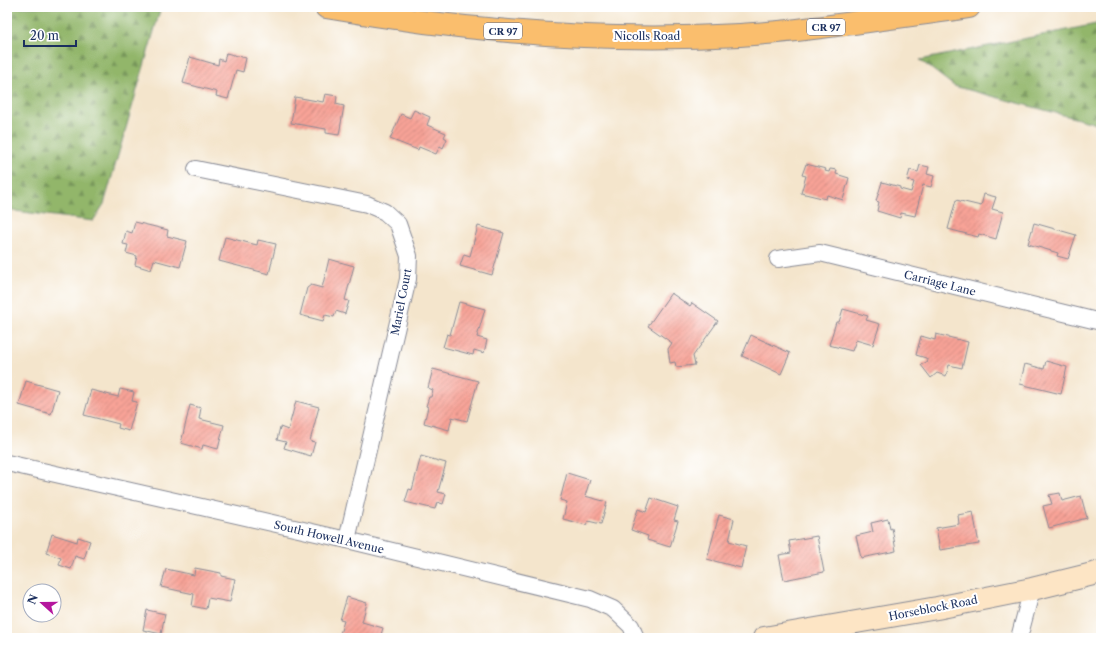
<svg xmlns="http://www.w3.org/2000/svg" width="1108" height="645" font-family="'Libre Caslon Text',serif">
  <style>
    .forest { fill: url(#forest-firs); stroke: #567264 }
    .building { fill: url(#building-hatch) }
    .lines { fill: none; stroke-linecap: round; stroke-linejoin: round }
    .street-casing { stroke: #888a95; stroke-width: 18 }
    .secondary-casing { stroke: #888a95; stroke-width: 24 }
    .highway-casing { stroke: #888a95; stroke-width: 24 }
    .street { stroke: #fff; stroke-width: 16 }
    .secondary { stroke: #fde5c5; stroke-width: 22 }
    .highway { stroke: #fabe6d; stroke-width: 22 }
    .labels { text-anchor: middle; stroke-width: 4; stroke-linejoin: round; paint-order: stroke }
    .shield { fill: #fff; stroke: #5f6d8e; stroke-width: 1 }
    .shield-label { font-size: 10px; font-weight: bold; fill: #1b2f5e }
    .street-label { font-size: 11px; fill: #1b2f5e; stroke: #fff }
  </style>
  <defs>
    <pattern id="forest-firs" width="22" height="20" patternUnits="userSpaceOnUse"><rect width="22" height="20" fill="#92b66a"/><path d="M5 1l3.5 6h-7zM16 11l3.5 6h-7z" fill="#76945a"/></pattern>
    <pattern id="building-hatch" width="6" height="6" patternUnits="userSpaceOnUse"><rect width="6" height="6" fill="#f8a397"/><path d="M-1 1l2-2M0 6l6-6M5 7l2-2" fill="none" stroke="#c8857e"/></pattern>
  </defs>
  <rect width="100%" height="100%" fill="#fff"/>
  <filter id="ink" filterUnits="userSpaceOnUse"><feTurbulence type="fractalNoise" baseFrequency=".025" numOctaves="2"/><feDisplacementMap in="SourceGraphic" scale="8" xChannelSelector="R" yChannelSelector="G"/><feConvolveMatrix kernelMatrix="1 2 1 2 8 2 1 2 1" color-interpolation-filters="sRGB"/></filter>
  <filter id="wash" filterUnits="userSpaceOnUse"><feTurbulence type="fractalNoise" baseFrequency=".012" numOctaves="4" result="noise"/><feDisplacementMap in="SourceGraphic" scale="16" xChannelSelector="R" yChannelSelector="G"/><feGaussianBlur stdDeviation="0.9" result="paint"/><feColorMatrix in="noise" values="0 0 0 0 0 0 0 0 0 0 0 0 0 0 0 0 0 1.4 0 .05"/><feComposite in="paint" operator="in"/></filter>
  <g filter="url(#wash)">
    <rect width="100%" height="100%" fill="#f4e5cc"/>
    <g class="forest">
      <path d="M7,7H161L104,204L93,221L7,210Z"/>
      <path d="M1101,23V125L954,86L920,60Z"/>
    </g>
    <g id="blocks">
      <g class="building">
        <path d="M226,53L246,58L243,72L236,70L228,99L216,96L217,92L183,83L190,57L218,65L219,59L224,61Z"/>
        <path d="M325,94L337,96L336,104L344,106L339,135L326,133V129L291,123L295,97L323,102Z"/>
        <path d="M414,110L430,117L427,125L446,133L444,137L447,139L443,148L440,146L436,154L419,147L418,150L390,139L401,114L410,118Z"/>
        <path d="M806,164L826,169L825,171L829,172L830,169L837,170L836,174L849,178L843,200L827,195L826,199L801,193L806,176L802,175Z"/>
        <path d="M920,165L929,167L927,174L934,176L931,187L923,185L915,216L901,213L900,218L877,211L879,202L876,201L882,182L900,187V189L911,192L914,182L907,180L910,170L918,172Z"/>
        <path d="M984,194L996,197L992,209L1003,212L996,239L979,234L978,237L948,229L956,200L981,206Z"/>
        <path d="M135,222L168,230L167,236L187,241L180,267L154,260L151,270L135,265L137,256L126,253L128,245L123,244L126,231L132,233Z"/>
        <path d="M1034,223L1076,235L1068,259L1057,256L1058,253L1028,244Z"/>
        <path d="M478,226L504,233L492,275L460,266L464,254L470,256Z"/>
        <path d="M225,237L257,245L258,240L276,244L269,274L219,261Z"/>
        <path d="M329,259L354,266L345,300L349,301L345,314L336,311L334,317L325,315L323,321L300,315L307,288L311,285L322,288Z"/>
        <path d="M671,293L690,306L692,303L718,321L693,356L695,365L676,367L675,362L670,363L668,349L672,343L648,326Z"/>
        <path d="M459,302L485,309L477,337L487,340L484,353L474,350L473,355L443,347L447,334L450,335Z"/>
        <path d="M843,309L868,316L866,320L880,324L873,345L856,340L852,351L829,345L836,322H839Z"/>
        <path d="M936,334L968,342L962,368L949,365L946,376L937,373L931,378L921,365L928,361L926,358L916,355L921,336L935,340Z"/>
        <path d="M751,335L790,353L781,374L742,356Z"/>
        <path d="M1046,361L1067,367L1061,394L1020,384L1025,364L1044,369Z"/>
        <path d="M433,369L478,381L467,421L452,417L449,430L424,423L428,407L426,406L429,397H431L433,390L428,388Z"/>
        <path d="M26,381L58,390L51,414L19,405Z"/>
        <path d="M120,389L134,392L132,401L137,402L129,431L118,428L119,424L84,415L91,390L118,397Z"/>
        <path d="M296,401L319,407L310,441L315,442L311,456L284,448L286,442L277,440L280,427L288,430Z"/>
        <path d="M190,405L201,408L199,419L224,425L218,449L203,445L202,449L181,443Z"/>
        <path d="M421,456L446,463L438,492L446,494L443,504L437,502L435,509L405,502L409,489L412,490Z"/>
        <path d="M567,473L590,480L585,496L607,502L601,524L588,521L586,525L563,519L567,502L560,500Z"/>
        <path d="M1060,493L1062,501L1081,496L1087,518L1049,528L1043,506L1052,504L1049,495Z"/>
        <path d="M651,498L678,507L674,520L678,521L670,547L647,540L648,536L631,530L638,509L646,512Z"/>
        <path d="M973,512L979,544L940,550L936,528L959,524L958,515Z"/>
        <path d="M719,515L734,519L729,541L746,546L741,568L707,559Z"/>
        <path d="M888,519L890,529L892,528L896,551L861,558L856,536L873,532L871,523Z"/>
        <path d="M52,534L77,542L78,537L90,541L84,559L75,556L71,569L59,565L61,558L46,553Z"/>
        <path d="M817,536L824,572L784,580L779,555L791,553L789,541Z"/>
        <path d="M195,568L221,573V576L235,579L230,602L208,598L206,609L192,606L194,594L161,587L166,569L194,575Z"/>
        <path d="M347,597L367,603L362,622L383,628L380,638H343L339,637L344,621L340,620Z"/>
        <path d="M147,610L165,614L161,634L143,630Z"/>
      </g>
    </g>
  </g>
  <g filter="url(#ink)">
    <use href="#blocks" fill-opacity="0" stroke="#888a95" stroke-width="1"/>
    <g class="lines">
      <g class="street-casing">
        <g id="street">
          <path d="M196,169L367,204L385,212L398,224L409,256L408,279L347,540"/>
          <path d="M778,259L820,253L1101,322"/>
          <path d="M7,463L347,540L590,599L613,609L631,626L636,638"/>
          <path d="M1019,638L1032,589"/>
        </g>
      </g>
      <g class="secondary-casing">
        <path id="secondary" d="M764,638L937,608L1032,589L1101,572"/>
      </g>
      <g class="highway-casing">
        <path id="highway" d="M326,7C462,31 601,43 740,35C778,33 815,28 853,23C891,18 930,13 969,7"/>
      </g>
      <use href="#street" class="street"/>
      <use href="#secondary" class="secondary"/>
      <use href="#highway" class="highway"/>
    </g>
  </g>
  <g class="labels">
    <g class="shield">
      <rect x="807" y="19" width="38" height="16" rx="3"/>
      <rect x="484" y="23" width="38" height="16" rx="3"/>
    </g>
    <g class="shield-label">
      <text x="826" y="31">CR 97</text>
      <text x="503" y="35">CR 97</text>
    </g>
    <g class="street-label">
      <text x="647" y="40">Nicolls Road</text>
      <text transform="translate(940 283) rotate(14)" y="4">Carriage Lane</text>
      <text transform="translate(401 302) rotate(-79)" y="4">Mariel Court</text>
      <text transform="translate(329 537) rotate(13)" y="4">South Howell Avenue</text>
      <text transform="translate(933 608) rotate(-11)" y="4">Horseblock Road</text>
    </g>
  </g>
  <rect width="1108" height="645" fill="none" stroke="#fff" stroke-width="24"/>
  <g transform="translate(42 603) rotate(291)"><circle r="19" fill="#ffffff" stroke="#a4acbf"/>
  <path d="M0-3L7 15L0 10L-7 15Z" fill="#b5179e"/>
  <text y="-6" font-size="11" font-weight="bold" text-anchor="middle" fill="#1b2f5e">N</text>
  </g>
  <path d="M24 40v6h52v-6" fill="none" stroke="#1b2f5e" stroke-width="2"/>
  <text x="30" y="40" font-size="12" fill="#1b2f5e" stroke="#ffffff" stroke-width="3" paint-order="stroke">20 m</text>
</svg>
